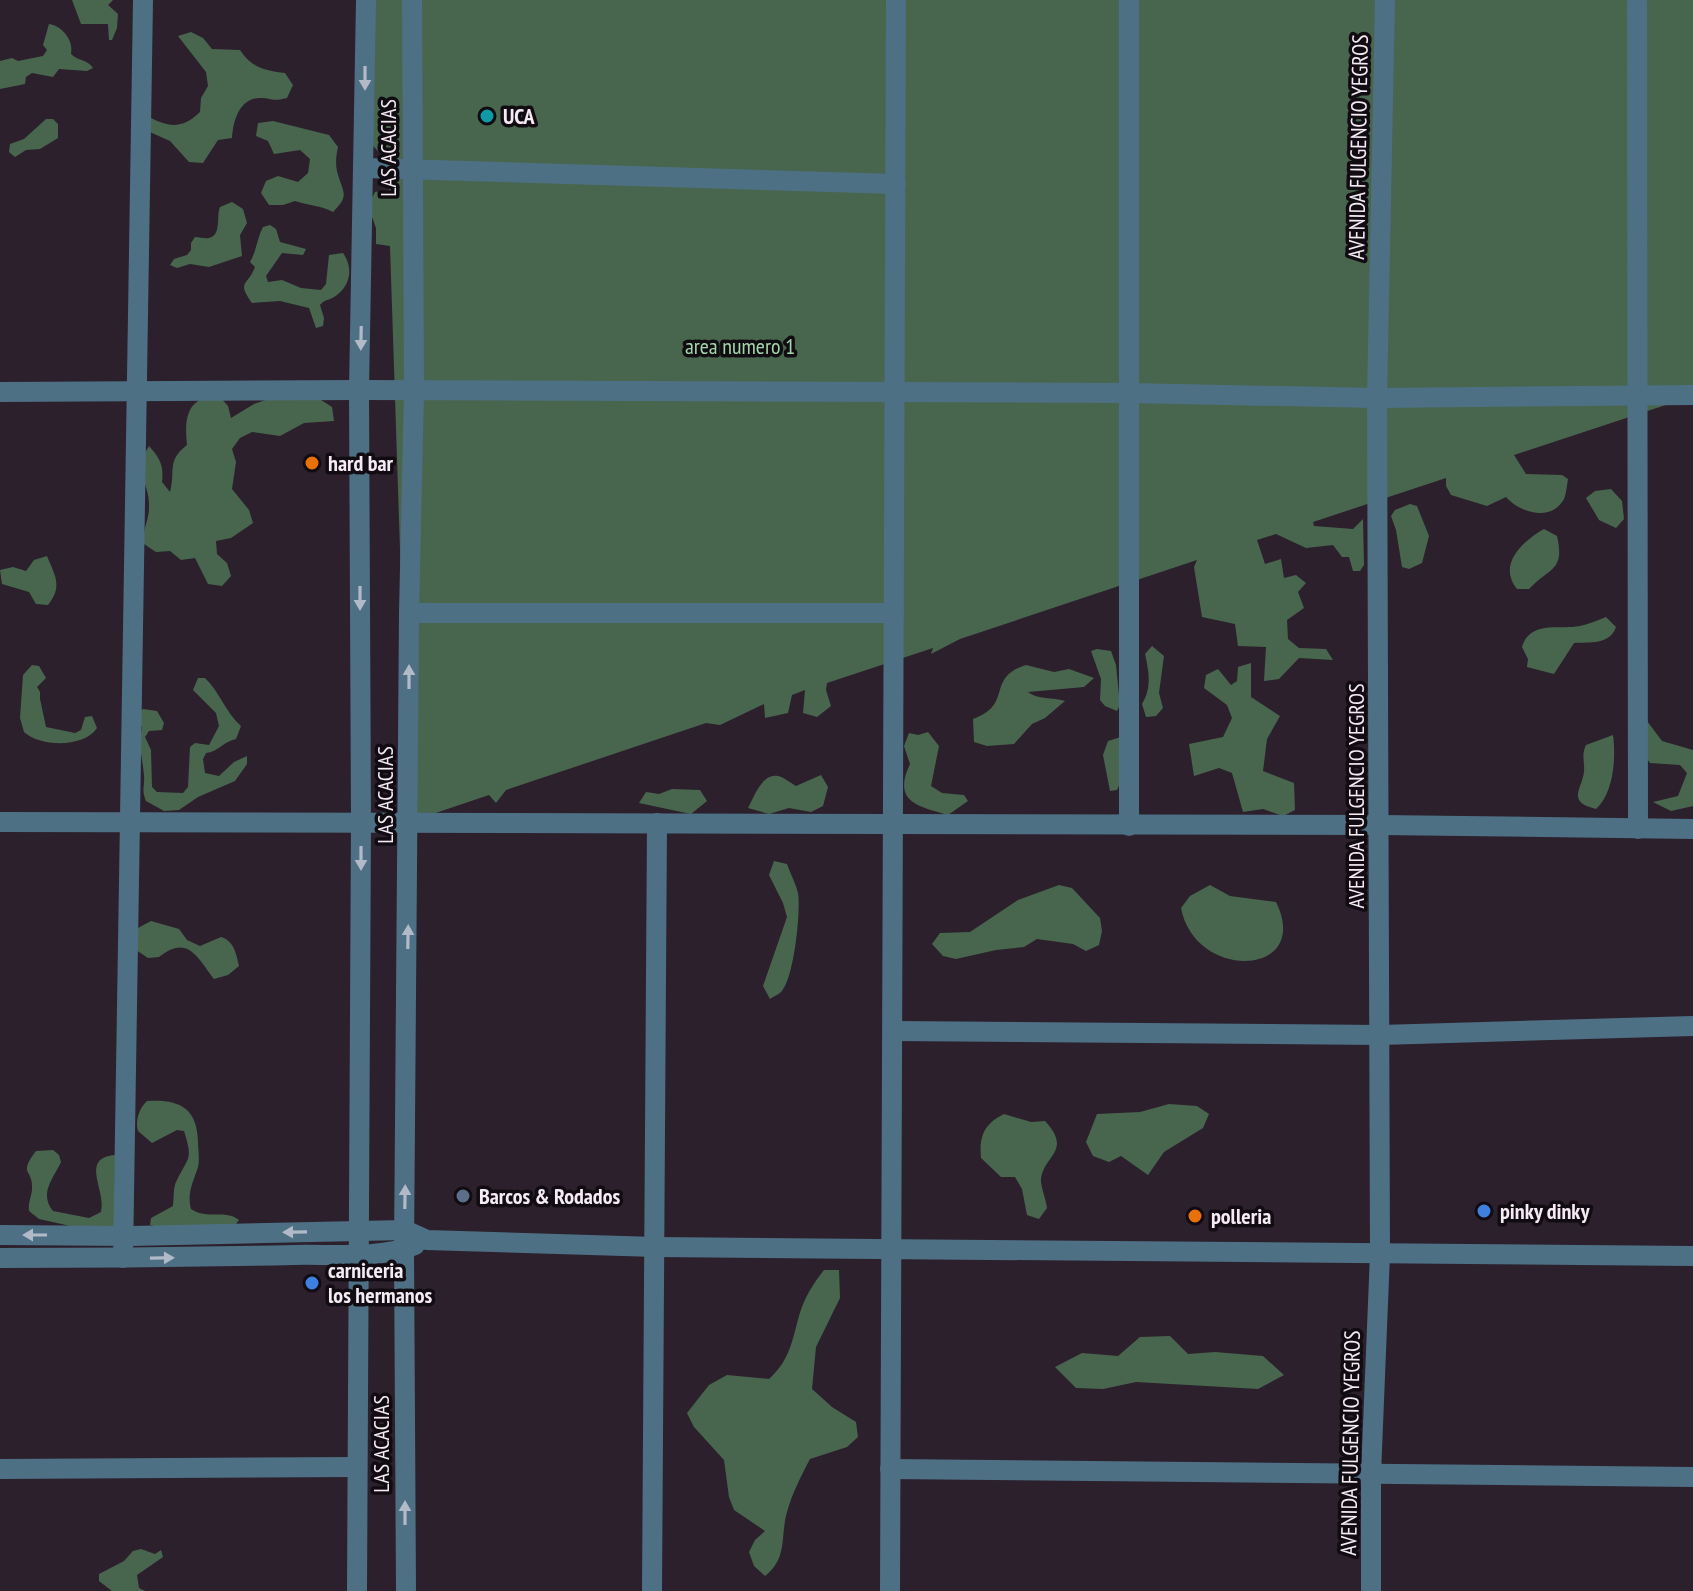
<svg xmlns="http://www.w3.org/2000/svg" width="1693" height="1591" font-family="'PT Sans Narrow',sans-serif">
  <style>
    .forest { fill: #48664d }
    .lines { fill: none; stroke-linecap: round; stroke-linejoin: round }
    .minor { stroke: #4e7085; stroke-width: 20 }
    .oneway { fill: #b2bac8 }
    .culture-dot { fill: #0f9aa8; stroke: #110c11; stroke-width: 3 }
    .food-dot { fill: #e8710a; stroke: #110c11; stroke-width: 3 }
    .service-dot { fill: #5c6f8a; stroke: #110c11; stroke-width: 3 }
    .shop-dot { fill: #3f7fe0; stroke: #110c11; stroke-width: 3 }
    .labels { text-anchor: middle; stroke-width: 7; stroke-linejoin: round; paint-order: stroke }
    .poi-label { font-size: 22px; font-weight: bold; fill: #f4ebf4; stroke: #110c11; text-anchor: start }
    .street-label { font-size: 22px; fill: #f4ebf4; stroke: #110c11 }
    .park-label { font-size: 22px; fill: #a1d8ab; stroke: #110c11 }
  </style>
  <rect width="100%" height="100%" fill="#2c202d"/>
  <g class="forest">
    <path d="M72,0H113L108,5L118,14L117,28L112,40H109L108,24H81Z"/>
    <path d="M370,0H1693V396L1514,455L1526,474L1562,475L1568,479C1567,485 1566,495 1564,499C1551,523 1519,512 1506,497L1487,506L1451,495L1446,486V478L1313,522L1314,526L1353,529L1363,519L1364,565L1360,571H1353L1349,557H1342L1333,545L1306,548L1276,534L1257,540L1265,564L1281,559L1284,578L1296,575L1306,583L1298,592L1304,608L1287,620L1288,639L1299,648L1326,649L1333,660L1299,658L1279,679L1264,681L1266,647L1238,646L1235,624L1202,617L1194,567L1197,560L960,639L931,654L933,648L827,683L826,690L831,706L817,717L803,713L805,690L792,695L788,713L765,718L764,704L720,725L706,723L506,790L496,803L489,795L409,822L390,246L376,244V228L368,206L375,192L389,190L387,151L381,154L373,146Z"/>
    <path d="M49,24C62,26 74,40 71,54C78,61 87,59 93,68L87,71L59,69L53,77L32,73L26,77L25,84L0,89V61L12,58L18,61L43,56L47,50L43,45Z"/>
    <path d="M191,32L203,38L212,49L240,50C252,68 264,70 285,73L293,85L287,98C271,102 273,98 260,98C239,98 233,122 232,138L218,140L203,163L189,162L170,141L143,129L151,118C170,128 184,128 200,112L201,98L208,86L206,72L178,36Z"/>
    <path d="M46,119H53L58,124V138L40,149L26,150L15,157L9,152L10,144L24,139Z"/>
    <path d="M273,121L329,135L338,147C336,156 335,165 338,175C344,194 349,196 333,212C320,205 309,206 295,201L283,205H269L261,193L266,181L278,176L298,182L308,173L310,159L300,150L274,154L268,141L256,136L258,123Z"/>
    <path d="M232,202L243,209L247,223L240,235L242,256L209,267L190,264L177,268L170,265L174,259L187,255L191,250V243L195,237C200,237 204,239 209,238C222,235 216,216 220,207Z"/>
    <path d="M270,225L276,229L280,242L306,249L303,255L282,253L266,276L268,282L282,280L301,288L321,290L326,284L329,255L343,253C353,267 351,284 337,295C330,301 326,298 320,305L324,318L323,326L316,328L309,308L280,301L252,303C236,281 248,286 255,267L250,262C257,250 257,238 263,227Z"/>
    <path d="M280,395L321,400L332,407L334,421L304,423L280,436L252,432L240,438L232,449L236,462L232,489L249,510L253,523L231,538L216,541L217,554L227,563L231,576L222,586L208,584L195,558L181,560L170,551L156,552L144,544C142,528 149,522 149,507C150,480 131,475 149,446C160,458 164,466 162,482L170,492C176,471 166,461 187,445C184,418 187,396 219,396L228,406L231,418L254,404Z"/>
    <path d="M1611,489L1622,501L1624,519L1616,528L1599,520L1586,498L1595,491Z"/>
    <path d="M1410,504L1417,506L1429,536L1422,563L1409,569L1402,567L1396,530L1391,516L1395,510Z"/>
    <path d="M1544,529L1557,536C1565,571 1550,567 1529,589H1517C1497,564 1523,541 1544,529Z"/>
    <path d="M47,556C55,576 63,586 48,605L36,604L29,592L2,584L0,570L13,567L26,571L34,560Z"/>
    <path d="M1606,617L1616,627C1610,645 1589,642 1574,643L1554,674L1527,667L1528,659L1522,647C1530,620 1560,630 1580,626C1589,624 1598,620 1606,617Z"/>
    <path d="M1152,646L1164,656L1159,693L1163,708L1156,716L1146,717L1142,704C1152,688 1149,672 1145,654Z"/>
    <path d="M1097,649L1111,651L1116,665L1120,705L1117,711L1105,706L1100,700L1101,679L1091,651Z"/>
    <path d="M1251,663V697L1280,716L1267,739L1263,771L1294,783L1295,810L1283,816L1263,809L1243,812L1232,773L1219,768L1194,776L1189,744L1223,737L1232,718L1227,705L1204,688L1206,675L1218,669L1231,685L1237,681L1238,667Z"/>
    <path d="M32,665L39,666L46,678L37,687L40,692V699L46,727L75,733L81,730L85,717L92,716L97,728C84,748 40,747 24,732L20,718L23,675Z"/>
    <path d="M1026,665L1054,672L1069,669L1094,678L1084,687L1028,692C1038,700 1052,697 1065,701L1045,718L1032,724L1014,744L987,746L974,742L973,719C1014,705 985,678 1026,665Z"/>
    <path d="M198,678H205C220,692 225,712 241,726L236,739C224,741 218,752 206,753L203,759L205,773L219,776L234,762L247,756V764L235,781L198,797L179,810L164,811L146,801C141,789 145,787 144,775C142,754 138,749 142,727L137,720L138,713L143,709L157,711L164,723L162,730L149,731L145,737L151,750L152,787L157,792L183,793L188,787L190,747L195,743L209,745L219,726L216,713L193,690Z"/>
    <path d="M1644,717L1662,741L1693,750V806L1671,811L1653,802L1678,796L1687,773L1680,765L1650,763L1638,746Z"/>
    <path d="M928,732L939,746L931,786L942,793L964,795L968,801L948,815C918,806 892,802 910,764L904,746L909,733L918,735Z"/>
    <path d="M1613,735C1616,757 1614,793 1596,809C1566,802 1582,789 1584,772C1585,762 1581,755 1586,745Z"/>
    <path d="M1121,737L1123,777L1117,790L1110,791L1103,755L1108,741Z"/>
    <path d="M821,775L828,787L823,806L811,812L789,808L769,814L748,808C754,797 762,773 778,776C783,777 791,783 796,786Z"/>
    <path d="M672,789L700,790L707,801L691,814L639,803L646,792L659,794Z"/>
    <path d="M774,861L787,864C790,873 796,884 798,893C801,911 794,980 781,992C778,995 774,996 770,999L763,986L787,917L783,903L769,875Z"/>
    <path d="M1059,885L1072,888L1100,918L1102,931L1099,945L1086,951L1073,944L1037,939L1024,947L996,950L956,959L943,956L932,944L940,933L970,932L1018,900Z"/>
    <path d="M1210,885L1230,896L1276,902C1313,977 1195,982 1181,908L1190,896Z"/>
    <path d="M151,921L179,929L187,940L200,946L221,937C234,941 236,953 239,966L228,975L214,979C197,957 188,934 159,957L148,958L136,950L138,928Z"/>
    <path d="M147,1101C178,1099 197,1107 198,1141C198,1150 200,1159 198,1167C193,1183 187,1192 191,1209C207,1220 225,1209 239,1220L235,1225L164,1228L150,1225L151,1218L173,1206C174,1198 173,1186 177,1180C189,1156 193,1160 184,1131L177,1130L152,1143L138,1131C135,1121 139,1108 147,1101Z"/>
    <path d="M1169,1104L1197,1106L1209,1114L1203,1128L1164,1152L1148,1175L1121,1156L1109,1162L1093,1156L1086,1142L1097,1114L1140,1112Z"/>
    <path d="M1004,1114L1031,1122L1045,1121C1074,1152 1041,1156 1041,1182C1042,1190 1046,1200 1047,1208L1039,1219L1027,1215L1022,1189L1015,1177H1001L981,1158C979,1136 984,1124 1004,1114Z"/>
    <path d="M53,1150L59,1155L61,1162C53,1179 39,1193 53,1211L89,1218L101,1212C107,1191 79,1158 115,1155L114,1226L102,1233L39,1219L29,1211C28,1203 31,1198 32,1190C34,1168 17,1176 36,1151Z"/>
    <path d="M824,1270H839L840,1298L816,1347L812,1389L832,1407L856,1422L858,1437L847,1447L810,1459C801,1476 792,1494 787,1512C780,1537 788,1558 765,1576L754,1566L749,1552L755,1540L765,1531L734,1510L729,1497L724,1460L694,1427L687,1413L709,1385L727,1375L769,1379C790,1360 792,1341 799,1316C804,1298 813,1284 824,1270Z"/>
    <path d="M1170,1336L1188,1354L1215,1352L1263,1356L1284,1375L1258,1389L1136,1382L1103,1389L1076,1388L1055,1367L1082,1353L1118,1356L1140,1337Z"/>
    <path d="M141,1549L155,1554L161,1550L163,1557L137,1575L139,1588L145,1591H112L99,1581V1574L124,1561L133,1551Z"/>
  </g>
  <g class="lines">
    <g class="minor">
      <path d="M1129,0V826"/>
      <path d="M1637,0L1638,829"/>
      <path d="M365,168L896,184"/>
      <path d="M0,392L359,390L1129,393L1377,398L1693,395"/>
      <path d="M409,613H894"/>
      <path d="M0,822L1380,825L1693,829"/>
      <path d="M893,1031L1380,1035L1693,1026"/>
      <path d="M0,1235L132,1236L405,1230L427,1240L656,1247L1693,1256"/>
      <path d="M0,1258C98,1258 196,1257 294,1255C329,1254 382,1259 415,1245"/>
      <path d="M123,1258L143,0"/>
      <path d="M0,1469L357,1467"/>
      <path d="M890,1469L1693,1477"/>
      <path d="M357,1591L361,822L359,390L366,0"/>
      <path d="M406,1591L404,1250L409,613L414,391L412,0"/>
      <path d="M652,1591L657,823"/>
      <path d="M890,1591L896,0"/>
      <path d="M1371,1591V1474L1380,1254L1377,398L1385,0"/>
    </g>
  </g>
  <defs><path id="oneway-solid" d="M-6-.8H1V-3.2L6.5 0L1 3.2V.8H-6Z" transform="scale(2)"/></defs>
  <g class="oneway">
    <use href="#oneway-solid" transform="translate(365 78) rotate(90)"/>
    <use href="#oneway-solid" transform="translate(361 338) rotate(91)"/>
    <use href="#oneway-solid" transform="translate(360 598) rotate(90)"/>
    <use href="#oneway-solid" transform="translate(409 677) rotate(-90)"/>
    <use href="#oneway-solid" transform="translate(361 858) rotate(90)"/>
    <use href="#oneway-solid" transform="translate(408 937) rotate(-89)"/>
    <use href="#oneway-solid" transform="translate(405 1197) rotate(-89)"/>
    <use href="#oneway-solid" transform="translate(295 1232) rotate(179)"/>
    <use href="#oneway-solid" transform="translate(35 1235) rotate(-180)"/>
    <use href="#oneway-solid" transform="translate(162 1258) rotate(-1)"/>
    <use href="#oneway-solid" transform="translate(405 1513) rotate(-90)"/>
  </g>
  <circle class="culture-dot" cx="487" cy="116" r="8"/>
  <g class="food-dot">
    <circle cx="312" cy="463" r="8"/>
    <circle cx="1195" cy="1216" r="8"/>
  </g>
  <circle class="service-dot" cx="463" cy="1196" r="8"/>
  <g class="shop-dot">
    <circle cx="1484" cy="1211" r="8"/>
    <circle cx="312" cy="1283" r="8"/>
  </g>
  <g class="labels">
    <g class="poi-label">
      <text x="503" y="124">UCA</text>
      <text x="328" y="471">hard bar</text>
      <text x="479" y="1204">Barcos &amp; Rodados</text>
      <text x="1500" y="1219">pinky dinky</text>
      <text x="1211" y="1224">polleria</text>
      <text x="328" y="1278">carniceria<tspan x="328" dy="25">los hermanos</tspan></text>
    </g>
    <g class="street-label">
      <text transform="translate(1358 147) rotate(-89)" y="8">AVENIDA FULGENCIO YEGROS</text>
      <text transform="translate(388 148) rotate(-90)" y="8">LAS ACACIAS</text>
      <text transform="translate(385 795) rotate(-90)" y="8">LAS ACACIAS</text>
      <text transform="translate(1356 796) rotate(-90)" y="8">AVENIDA FULGENCIO YEGROS</text>
      <text transform="translate(1350 1443) rotate(-89)" y="8">AVENIDA FULGENCIO YEGROS</text>
      <text transform="translate(381 1444) rotate(-90)" y="8">LAS ACACIAS</text>
    </g>
    <g class="park-label">
      <text x="740" y="354">area numero 1</text>
    </g>
  </g>
</svg>
